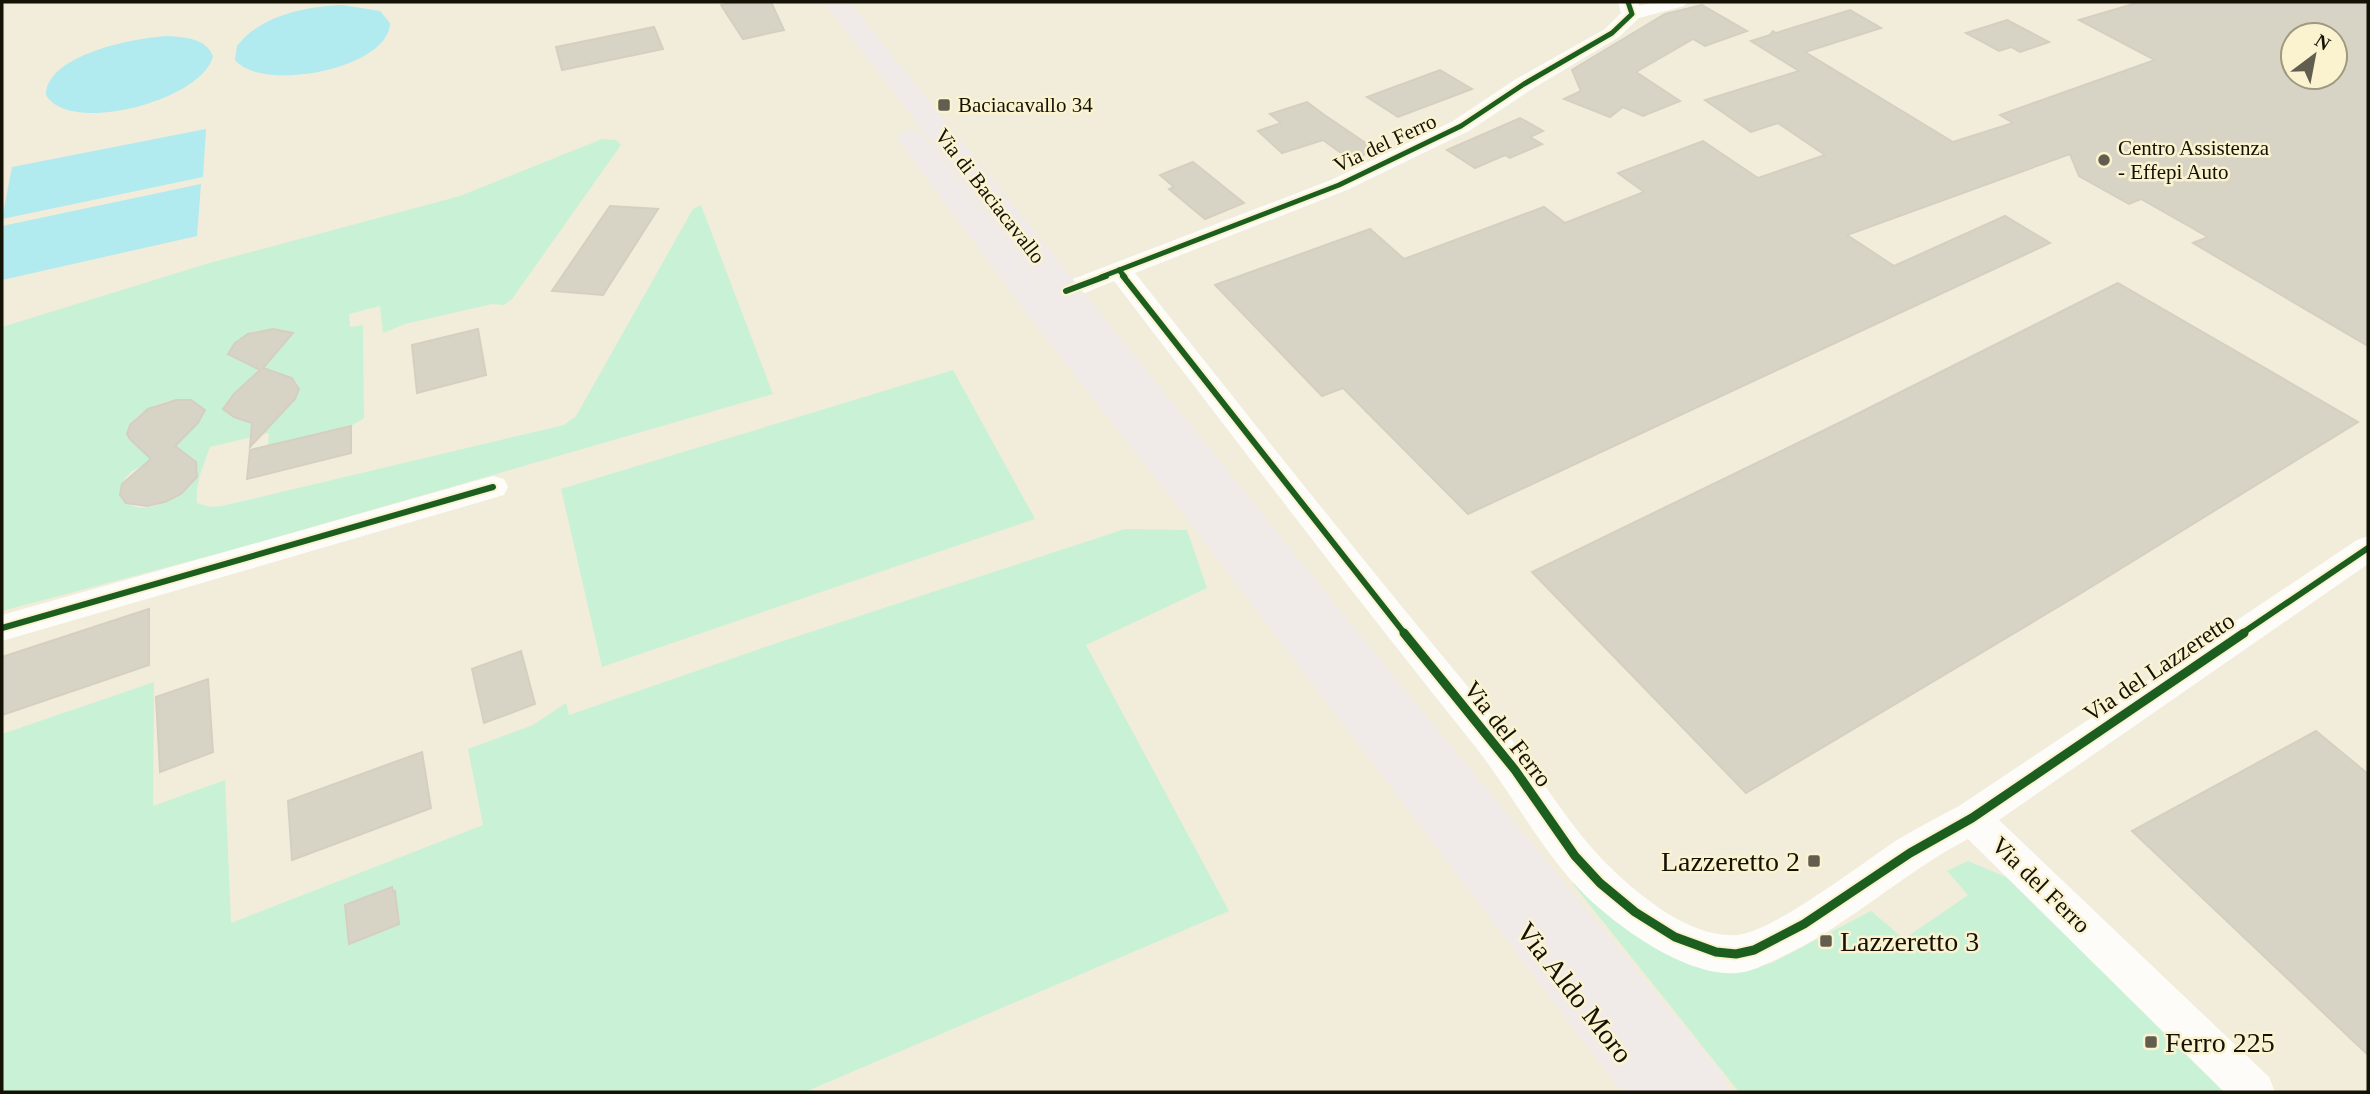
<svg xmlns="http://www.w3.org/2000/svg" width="2370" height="1094" font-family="Georgia,serif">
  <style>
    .green { fill: #c9f1d6; fill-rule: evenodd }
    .water { fill: #b1eaef }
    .building { fill: #d8d4c5; stroke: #d5cfc1; stroke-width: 2; fill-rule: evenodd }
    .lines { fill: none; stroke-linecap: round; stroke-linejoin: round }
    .minor { fill: #fdfcf9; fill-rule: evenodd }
    .major { fill: #f0eae8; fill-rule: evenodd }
    .cycleway-far2-casing { stroke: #fbf3d0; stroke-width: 9 }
    .cycleway-far1-casing { stroke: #fbf3d0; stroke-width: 10 }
    .cycleway-casing { stroke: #fbf3d0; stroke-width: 13 }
    .cycleway-far2 { stroke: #1b5e20; stroke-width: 5 }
    .cycleway-far1 { stroke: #1b5e20; stroke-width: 6 }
    .cycleway { stroke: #1b5e20; stroke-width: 9 }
    .poi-dot { fill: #615e50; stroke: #fbf3d0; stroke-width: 2.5 }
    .labels { text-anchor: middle; stroke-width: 5; stroke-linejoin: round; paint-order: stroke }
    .far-poi-label { font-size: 21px; fill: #141105; stroke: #fbf3d0; text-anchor: start }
    .far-street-label { font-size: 21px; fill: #141105; stroke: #fbf3d0 }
    .street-label { font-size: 24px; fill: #141105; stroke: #fbf3d0 }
    .near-poi-label { font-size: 28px; fill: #141105; stroke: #fbf3d0; text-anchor: start }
    .near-street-label { font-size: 28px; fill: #141105; stroke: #fbf3d0 }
  </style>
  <rect width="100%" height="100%" fill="#f1edda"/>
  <g class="green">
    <path d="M602,139L616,140L621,145L512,299L504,305L492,304L405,324L383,333L380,306L349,314L350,327L363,325L364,418L351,426L268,446L269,433L210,447C204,464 195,483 197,503L210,507L222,506L564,425L576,416L693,209L701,205L773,394L243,547L2,611V327L206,264L460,196ZM273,329L286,340C277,356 250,365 234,357L232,353C238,335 255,329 273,329ZM287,376L296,381L299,389C293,411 254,424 234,417L227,404L241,387ZM181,400L195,402L202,409L139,445L130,439L128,429C138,410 160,400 181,400ZM196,462L198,472C191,494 149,518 126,503C121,500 119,495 121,489C128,457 172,463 196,462Z"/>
    <path d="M953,370L1035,519L602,667L561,489Z"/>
    <path d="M1125,529L1187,530L1207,588L1086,645L1229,911L805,1092H2V734L154,682L153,806L225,780L231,923L483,825L468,749L533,725L566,703L569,715L768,646Z"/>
    <path d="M1968,861L2006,877L2100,955L2236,1092H1739L1573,884L1574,881L1748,969L1772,963L1871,911L1904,939L1968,895L1947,871Z"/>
  </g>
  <g class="water">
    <path d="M342,5L380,11L390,23C389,69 262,93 235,60L237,46C261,15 305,7 342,5Z"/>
    <path d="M167,36C184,37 206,38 213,56C203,100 70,136 46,95C47,54 135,38 167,36Z"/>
    <path d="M206,129L203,177L2,219L12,167Z"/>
    <path d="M201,184L197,236L2,280V226Z"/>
  </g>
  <g class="building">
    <path d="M738,2H771L784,30L743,39L721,5Z"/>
    <path d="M2140,2H2368V346L2193,243L2208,237L2141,199L2129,204L2079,176L2070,154L1847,235L1894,266L2005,216L2050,243L1468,514L1343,388L1322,396L1215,285L1370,229L1404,259L1544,207L1565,223L1644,192L1618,173L1703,141L1758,178L1825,155L1778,123L1751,132L1705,100L1799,71L1751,41L1770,35L1773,31L1776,33L1850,10L1881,28L1805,52L1953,142L2013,123L2000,115L2155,60L2079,20ZM2293,35H2335V77H2293Z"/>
    <path d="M1702,5L1747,31L1705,46L1693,39L1636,72L1680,101L1643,116L1623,107L1610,117L1564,99L1581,91L1572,70L1665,14Z"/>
    <path d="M2007,20L2049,42L2020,52L2011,47L1999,51L1966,33Z"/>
    <path d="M654,27L663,49L562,70L556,47Z"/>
    <path d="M1440,70L1472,89L1398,117L1367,97Z"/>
    <path d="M1307,102L1323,114L1376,150L1351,160L1323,140L1282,153L1258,131L1281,123L1270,114Z"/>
    <path d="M1520,118L1543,131L1530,137L1542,144L1510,158L1505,155L1475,168L1447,150Z"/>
    <path d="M1193,162L1244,203L1205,219L1169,189L1174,187L1160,175Z"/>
    <path d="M610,206L658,209L603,295L552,291Z"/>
    <path d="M2118,283L2358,422L2078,595L1746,793L1532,572L1847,419Z"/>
    <path d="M273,329L293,333L263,368L292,378L299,389L295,399L250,447L252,423L234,417L223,409L234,394L260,370L228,354L235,343L248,334Z"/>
    <path d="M478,329L486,375L417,393L412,345Z"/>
    <path d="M176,400H191L205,410L198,423L175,446L196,462L197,477L181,494L165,502L147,506L126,503L120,495L122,484L151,459L130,439L127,434L130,425L148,409Z"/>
    <path d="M351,426V453L247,479L250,450Z"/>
    <path d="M149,609V665L2,715V657Z"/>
    <path d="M521,651L535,704L484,723L472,669Z"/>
    <path d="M208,679L213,752L160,772L156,697Z"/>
    <path d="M2316,731L2368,774V1055L2132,831Z"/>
    <path d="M422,752L431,808L292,860L288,801Z"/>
    <path d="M392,887L393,892L395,891L399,924L349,944L345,905Z"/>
  </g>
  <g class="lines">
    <g class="minor">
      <path d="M1618,2H1638L1639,6L1655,2H1687L1684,6L1639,18L1619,37L1532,89L1469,131L1347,190L1135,273C1255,425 1375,576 1499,724C1539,772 1569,829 1615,872C1645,900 1692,938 1737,935C1775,931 1862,863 1897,840C1917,828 1938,817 1959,806L2357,540L2368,536V564L1999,820L2269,1077L2275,1092H2224L1968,839C1901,874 1846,928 1777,959C1764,965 1751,972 1737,973C1687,977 1621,929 1587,897C1542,853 1513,794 1474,745C1352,593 1233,437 1114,281L1075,297L1066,299L1057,297L1053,291L1057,285L1331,180L1453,121L1516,79L1605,29L1621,13Z"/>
      <path d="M493,476L504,479L508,487L504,495L2,641V615Z"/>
    </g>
    <path class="major" d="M824,2H849L1398,682L1722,1073L1729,1092H1622L1183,513L1037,327L901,144L897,138L901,132L911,130L921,132L1110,373Z"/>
    <g class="cycleway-far2-casing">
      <g id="cycleway-far2">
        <path d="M1119,270L1125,277"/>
        <path d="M1101,277L1339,185L1461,126L1524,84L1612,33L1632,14L1628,2"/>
      </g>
    </g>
    <g class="cycleway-far1-casing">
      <g id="cycleway-far1">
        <path d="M1123,276L1405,634"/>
        <path d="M1066,291L1106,276"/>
        <path d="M2,628L493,487"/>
        <path d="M2241,634L2368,548"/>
      </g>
    </g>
    <g class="cycleway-casing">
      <path id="cycleway" d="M1404,633L1515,770L1575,856L1600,883L1635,912L1675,937L1716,952L1736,954L1754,950L1804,924L1910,853L1972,818L2244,633"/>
    </g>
    <use href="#cycleway-far2" class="cycleway-far2"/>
    <use href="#cycleway-far1" class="cycleway-far1"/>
    <use href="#cycleway" class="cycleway"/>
  </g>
  <g class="poi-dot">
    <rect x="937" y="98" width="14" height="14" rx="3.5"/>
    <circle cx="2104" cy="160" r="7"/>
    <rect x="1807" y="854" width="14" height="14" rx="3.5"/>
    <rect x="1819" y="934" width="14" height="14" rx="3.5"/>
    <rect x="2144" y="1035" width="14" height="14" rx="3.5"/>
  </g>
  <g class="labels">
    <g class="far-poi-label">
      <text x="958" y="112">Baciacavallo 34</text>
      <text x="2118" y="155">Centro Assistenza<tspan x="2118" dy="24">- Effepi Auto</tspan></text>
    </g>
    <g class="far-street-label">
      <text transform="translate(1385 143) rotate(-25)" y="7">Via del Ferro</text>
      <text transform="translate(990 196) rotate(52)" y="7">Via di Baciacavallo</text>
    </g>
    <g class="street-label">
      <text transform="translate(2159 667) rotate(-34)" y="8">Via del Lazzeretto</text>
      <text transform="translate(1508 734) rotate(52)" y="8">Via del Ferro</text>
      <text transform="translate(2041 885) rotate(44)" y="8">Via del Ferro</text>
    </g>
    <g class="near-poi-label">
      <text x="1800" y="871" text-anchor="end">Lazzeretto 2</text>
      <text x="1840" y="951">Lazzeretto 3</text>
      <text x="2165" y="1052">Ferro 225</text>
    </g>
    <g class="near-street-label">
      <text transform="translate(1575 992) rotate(52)" y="10">Via Aldo Moro</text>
    </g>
  </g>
  <rect width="2370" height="1094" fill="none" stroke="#141105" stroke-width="7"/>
  <g transform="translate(2314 56) rotate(32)"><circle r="33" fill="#fbf3d0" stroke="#9f997f" stroke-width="2"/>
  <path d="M0-5L12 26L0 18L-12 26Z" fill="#615e50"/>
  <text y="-10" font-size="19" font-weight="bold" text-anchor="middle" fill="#141105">N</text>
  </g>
</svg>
